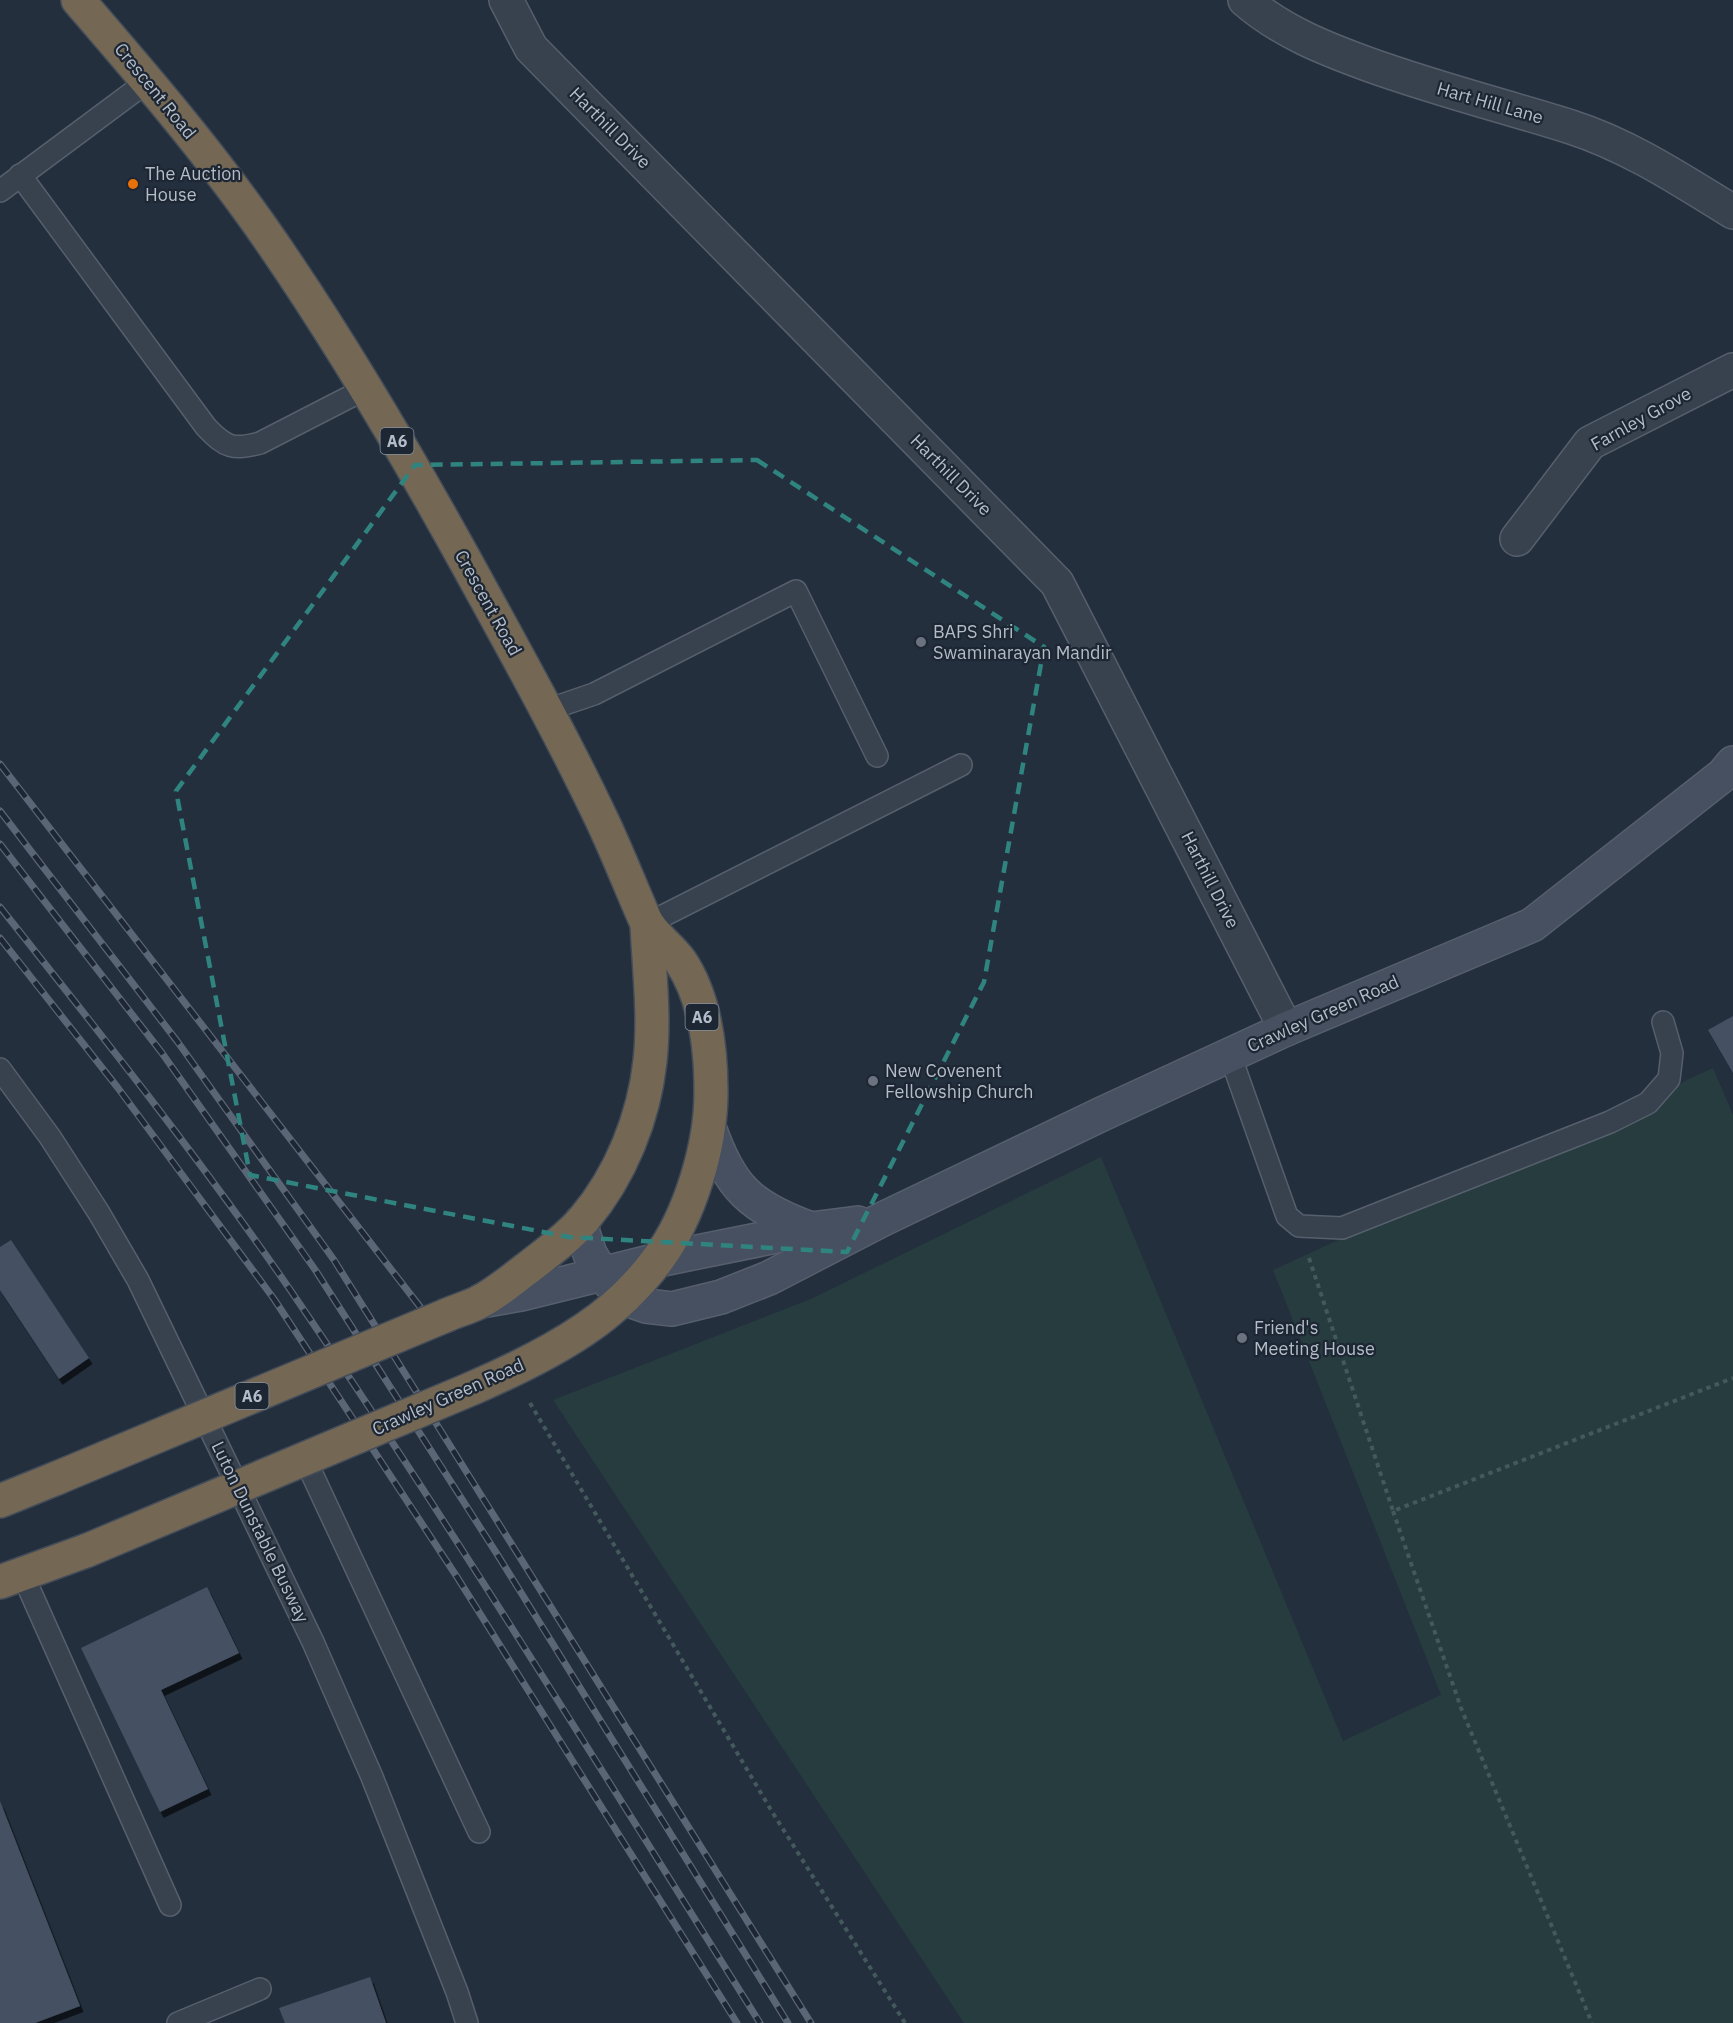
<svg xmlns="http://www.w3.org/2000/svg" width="1733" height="2023" font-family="'IBM Plex Sans',sans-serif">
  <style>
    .green { fill: #263c3f }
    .building { fill: #455162; filter: url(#shadow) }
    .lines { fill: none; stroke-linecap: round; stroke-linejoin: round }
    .lane-casing { stroke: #565f6c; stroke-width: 24 }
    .street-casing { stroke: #565f6c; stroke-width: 36 }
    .secondary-casing { stroke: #565f6c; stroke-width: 36 }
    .highway-casing { stroke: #434c59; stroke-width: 36 }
    .path { stroke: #44595c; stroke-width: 4; stroke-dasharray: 4.5 4.5; stroke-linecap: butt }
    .lane { stroke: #38414e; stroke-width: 21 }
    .street { stroke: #38414e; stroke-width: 33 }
    .secondary { stroke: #465061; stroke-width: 33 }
    .highway { stroke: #746855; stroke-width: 33 }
    .rail-casing { stroke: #5a6575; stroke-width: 7 }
    .rail { stroke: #1d2633; stroke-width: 4.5; stroke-dasharray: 14; stroke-linecap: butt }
    .highway-bridge-casing { stroke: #434c59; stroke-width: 36; stroke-linecap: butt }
    .highway-bridge { stroke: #746855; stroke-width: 33 }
    .marked { fill: none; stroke: #308480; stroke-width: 4.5; stroke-dasharray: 12 8; stroke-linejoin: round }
    .food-dot { fill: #e8710a; stroke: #1d2633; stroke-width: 2 }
    .worship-dot { fill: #6b7280; stroke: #1d2633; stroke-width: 2 }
    .labels { text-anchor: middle; stroke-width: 4.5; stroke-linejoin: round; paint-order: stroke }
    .shield { fill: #1d2633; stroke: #878f9c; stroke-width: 1.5 }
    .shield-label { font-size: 16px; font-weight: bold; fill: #b4bcc9 }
    .street-label { font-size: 18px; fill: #b4bcc9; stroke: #1d2633 }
    .poi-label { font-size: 18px; fill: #b4bcc9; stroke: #1d2633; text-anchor: start }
  </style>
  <defs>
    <filter id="shadow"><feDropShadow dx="3.5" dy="6" stdDeviation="0" flood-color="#0009"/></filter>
  </defs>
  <rect width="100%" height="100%" fill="#242f3e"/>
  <path class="green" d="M1713,1068L1733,1115V2023H964L553,1400L813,1298L1101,1157L1343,1741L1441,1695L1273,1270Z"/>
  <g class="building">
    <path d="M1733,1016V1073L1708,1030Z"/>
    <path d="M11,1240L89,1358L59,1379L0,1290V1247Z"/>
    <path d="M207,1587L239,1653L161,1690L208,1789L160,1812L81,1648Z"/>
    <path d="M0,1801L80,2006L35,2023H0Z"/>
    <path d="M370,1977L386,2023H285L279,2008Z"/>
  </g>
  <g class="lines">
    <g class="lane-casing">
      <g id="lane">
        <path d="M20,175L206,427C226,448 233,450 260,443L367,388"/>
        <path d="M0,191L148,81"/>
        <path d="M547,710L594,694L796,591L877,756"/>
        <path d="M647,924L961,765"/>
        <path d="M1230,1055L1287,1216L1299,1226L1342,1228L1610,1122L1648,1103L1669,1079L1672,1053L1663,1022"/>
        <path d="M0,1069L50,1137L99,1213L138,1280L313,1642L372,1777L457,1992L467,2023"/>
        <path d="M305,1459L479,1832"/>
        <path d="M22,1573L170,1905"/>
        <path d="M178,2023L260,1989"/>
      </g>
    </g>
    <g class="street-casing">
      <g id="street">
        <path d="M506,0L531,48L1057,583L1286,1029"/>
        <path d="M1245,0C1282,32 1326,49 1370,65C1437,89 1504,106 1571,127C1630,146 1681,180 1733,212"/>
        <path d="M1517,539L1590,443L1733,370"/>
      </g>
    </g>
    <g class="secondary-casing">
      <g id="secondary">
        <path d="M709,1127C730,1188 750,1207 811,1229"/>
        <path d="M582,1221L583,1233L590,1254L602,1274L623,1298L646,1306L672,1309L721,1297L769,1278L883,1219L1104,1113L1286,1029L1532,925L1723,775L1733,763"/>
        <path d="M481,1301L521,1294L658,1260L811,1229L858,1223"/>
      </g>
    </g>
    <g class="highway-casing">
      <g id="highway">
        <path d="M78,0C141,73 203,145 259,224C335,332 402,446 466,562C512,646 559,730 600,816C616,849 629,883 644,917C651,935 670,946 681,962C705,998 711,1050 711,1092C711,1146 690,1216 658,1259C639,1285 612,1311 585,1329C550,1353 512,1371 473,1388"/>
        <path d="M447,1315C458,1310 471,1307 481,1301C498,1292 514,1278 529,1267C548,1252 569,1237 584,1219C621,1175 644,1117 650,1061C655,1016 649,969 647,924"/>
        <path d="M0,1501L57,1478"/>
        <path d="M0,1582L88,1550"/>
      </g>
    </g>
    <g class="path">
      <path d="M1309,1258L1393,1511L1733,1378"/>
      <path d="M530,1403L771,1810L905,2023"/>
      <path d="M1393,1511L1461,1708L1592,2023"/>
    </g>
    <use href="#lane" class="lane"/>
    <use href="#street" class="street"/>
    <use href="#secondary" class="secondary"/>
    <use href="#highway" class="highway"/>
    <g class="rail-casing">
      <g id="rail">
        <path d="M0,764L421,1308"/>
        <path d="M0,811L177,1041L334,1260L811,2023"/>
        <path d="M0,844L162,1053L316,1271L497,1554L788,2023"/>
        <path d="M0,907C100,1033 200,1159 291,1291C455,1531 606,1778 760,2023"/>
        <path d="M0,938L118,1088L274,1299L457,1577L737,2023"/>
      </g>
    </g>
    <use href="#rail" class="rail"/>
    <g class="highway-bridge-casing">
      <g id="highway-bridge">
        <path d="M57,1478L447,1315"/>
        <path d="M88,1550L473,1388"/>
      </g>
    </g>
    <use href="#highway-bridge" class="highway-bridge"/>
  </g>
  <path class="marked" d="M757,460L1044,647L984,982L847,1252L569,1237L250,1175L176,791L415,465Z"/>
  <circle class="food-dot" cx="133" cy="184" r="6"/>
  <g class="worship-dot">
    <circle cx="921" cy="642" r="6"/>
    <circle cx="873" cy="1081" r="6"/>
    <circle cx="1242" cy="1338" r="6"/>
  </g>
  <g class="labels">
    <g class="shield">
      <rect x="380.5" y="428" width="33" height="26" rx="4.5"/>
      <rect x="685.5" y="1004" width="33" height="26" rx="4.5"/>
      <rect x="235.5" y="1383" width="33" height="26" rx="4.5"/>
    </g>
    <g class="shield-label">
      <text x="397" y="447">A6</text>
      <text x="702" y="1023">A6</text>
      <text x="252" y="1402">A6</text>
    </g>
    <g class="street-label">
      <text transform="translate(155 91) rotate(51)" y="6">Crescent Road</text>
      <text transform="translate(1490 103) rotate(16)" y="6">Hart Hill Lane</text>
      <text transform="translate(610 128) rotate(45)" y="6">Harthill Drive</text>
      <text transform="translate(1641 419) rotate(-29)" y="6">Farnley Grove</text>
      <text transform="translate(951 475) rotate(45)" y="6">Harthill Drive</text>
      <text transform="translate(488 603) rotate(61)" y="6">Crescent Road</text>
      <text transform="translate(1210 880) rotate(63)" y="6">Harthill Drive</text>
      <text transform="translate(1323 1014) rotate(-24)" y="6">Crawley Green Road</text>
      <text transform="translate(448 1397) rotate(-24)" y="6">Crawley Green Road</text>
      <text transform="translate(260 1532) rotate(64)" y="6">Luton Dunstable Busway</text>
    </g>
    <g class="poi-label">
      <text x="145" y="180">The Auction<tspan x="145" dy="21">House</tspan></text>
      <text x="933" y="638">BAPS Shri<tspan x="933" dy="21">Swaminarayan Mandir</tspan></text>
      <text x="885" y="1077">New Covenent<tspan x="885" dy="21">Fellowship Church</tspan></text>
      <text x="1254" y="1334">Friend's<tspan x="1254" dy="21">Meeting House</tspan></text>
    </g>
  </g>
</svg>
